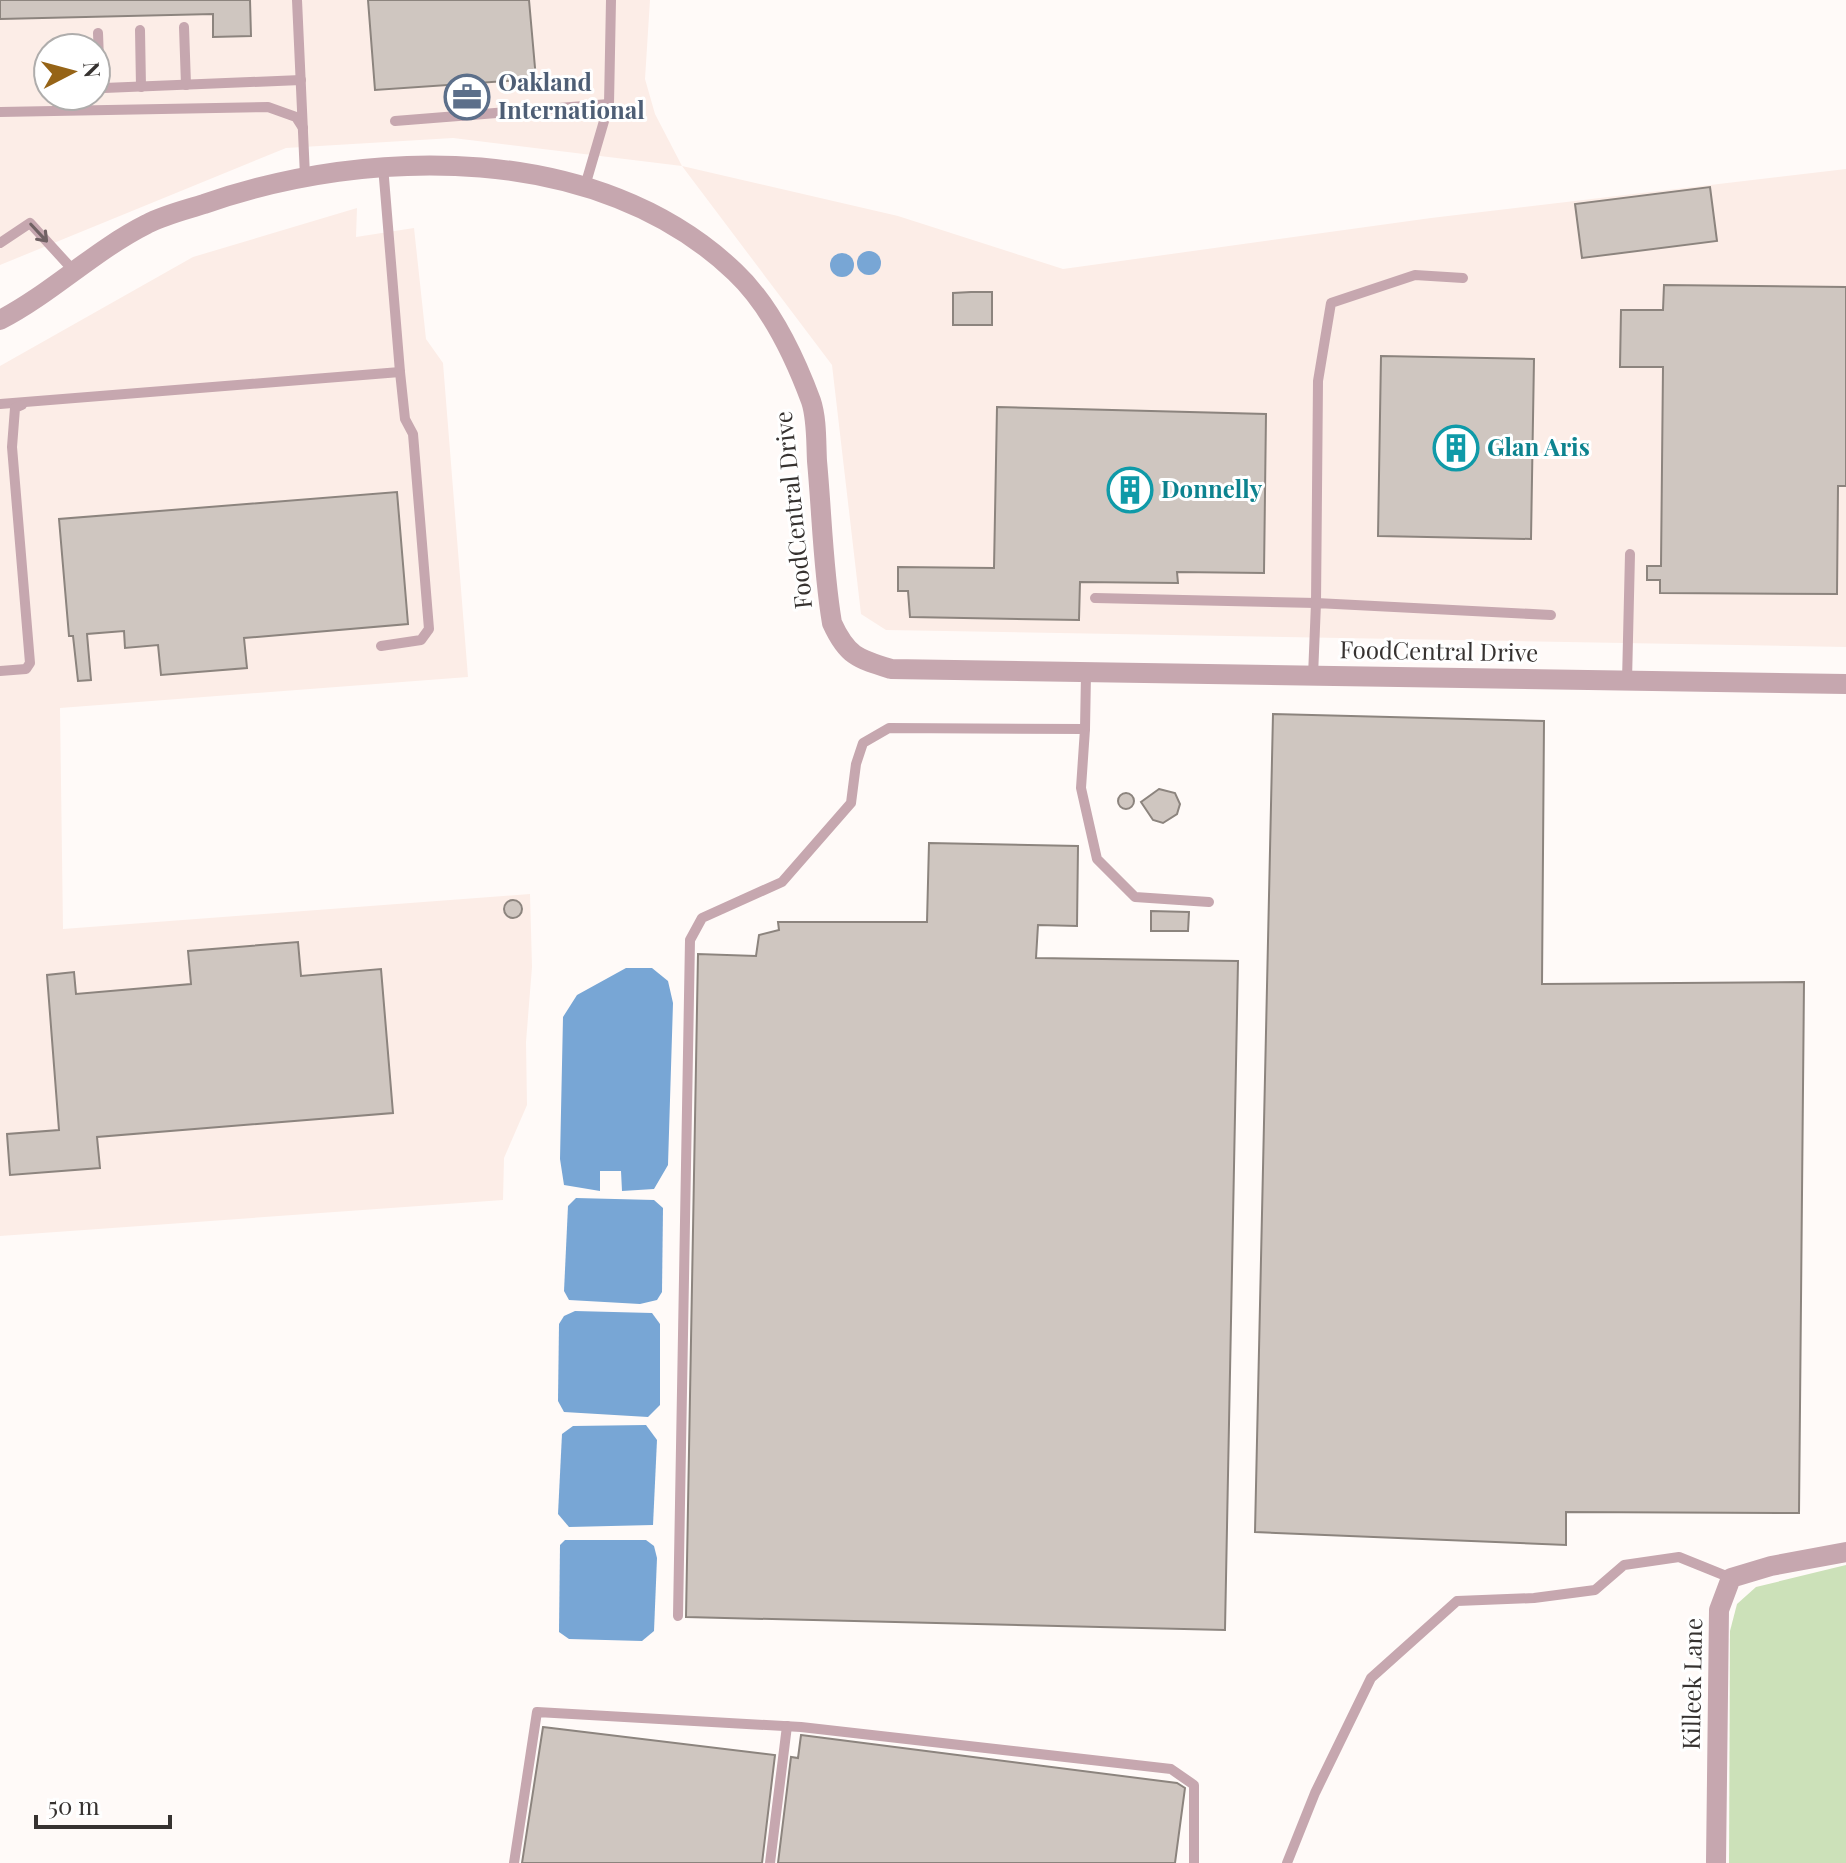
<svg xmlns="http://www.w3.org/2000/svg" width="1846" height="1863" font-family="'Playfair Display',serif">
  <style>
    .built { fill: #fcede7; fill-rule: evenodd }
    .green { fill: #cce1b9 }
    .water { fill: #78a6d5 }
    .building { fill: #cfc6c0; stroke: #8c847e; stroke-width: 2 }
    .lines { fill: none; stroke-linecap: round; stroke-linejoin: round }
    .lane { stroke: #c6a7af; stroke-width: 10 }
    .street { stroke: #c6a7af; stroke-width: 20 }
    .oneway { stroke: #706163 }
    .labels { text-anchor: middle; stroke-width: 6; stroke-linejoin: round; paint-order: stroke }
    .service-label { font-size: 24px; font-weight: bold; fill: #4e5e75; stroke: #fff; text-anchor: start }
    .culture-label { font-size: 24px; font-weight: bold; fill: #0d838f; stroke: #fff; text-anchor: start }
    .street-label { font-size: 24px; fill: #363230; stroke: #fff }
  </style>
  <rect width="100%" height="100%" fill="#fffaf8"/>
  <g class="built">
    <path d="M0,0H650L645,79L655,114L682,166L898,216L1063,269L1431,218L1846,169V647L886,630L861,614L832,365L682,166L453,138L286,148L0,265ZM48,48H96V96H48Z"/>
    <path d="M357,208L356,237L414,228L426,339L443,363L468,677L60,708L63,929L530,894L532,967L526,1042L527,1105L504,1158L503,1200L0,1236V366L193,257Z"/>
  </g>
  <path class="green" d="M1846,1565V1863H1729L1730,1631L1737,1604L1756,1587Z"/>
  <g class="water">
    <circle cx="869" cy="263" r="12"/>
    <circle cx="842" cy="265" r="12"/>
    <path d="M626,968H652L668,981L673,1003L668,1165L654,1189L622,1191L621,1171H600V1191L564,1185L560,1159L563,1017L577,995Z"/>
    <path d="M576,1198L654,1200L663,1208L662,1292L657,1300L640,1304L569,1300L564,1291L568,1206Z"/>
    <path d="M575,1311L652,1313L660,1324V1405L648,1417L564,1412L558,1401L559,1324L564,1316Z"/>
    <path d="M646,1425L657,1440L653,1525L569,1527L558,1514L562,1434L573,1426Z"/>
    <path d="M565,1540H646L654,1546L657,1558L654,1631L642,1641L569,1639L559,1632L560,1545Z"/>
  </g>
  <g class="building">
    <path d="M0,0H250L251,36L213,37V14L0,19Z"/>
    <path d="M368,0H529L536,79L375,90Z"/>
    <path d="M1710,187L1717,241L1582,258L1575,204Z"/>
    <path d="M1664,285L1846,287V486H1838L1837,594L1660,593V580H1647V566H1661L1663,367H1620L1621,310H1663Z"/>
    <path d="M971,292H992V325H953V293Z"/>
    <path d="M1381,356L1534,359L1531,539L1378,536Z"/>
    <path d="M997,407L1266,414L1264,573L1177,572L1178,583L1080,582L1079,620L910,617L908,591H898V567L994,568Z"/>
    <path d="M397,492L408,624L244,638L247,668L161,675L158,645L125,648L124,631L87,634L91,680L78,681L73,636H69L59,519Z"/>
    <path d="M1273,714L1544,721L1542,984L1804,982L1799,1513L1566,1512V1545L1255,1532Z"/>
    <path d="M1159,789L1175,793L1180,804L1177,814L1163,823L1153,820L1141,802Z"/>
    <circle cx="1126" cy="801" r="8"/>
    <path d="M929,843L1078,846L1077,926L1038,925L1036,958L1238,961L1225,1630L686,1617L698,954L756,956L759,935L779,930L778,922H927Z"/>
    <circle cx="513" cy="909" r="9"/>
    <path d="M1151,911L1189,912L1188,931H1151Z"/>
    <path d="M298,942L301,976L381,969L393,1113L97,1137L100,1168L10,1175L7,1134L59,1130L47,975L74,972L76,994L191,984L188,951Z"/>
    <path d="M543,1727L775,1755L762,1863H522Z"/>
    <path d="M801,1735L1177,1783L1185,1788L1175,1863H778L791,1757L798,1758Z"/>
  </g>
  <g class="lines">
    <g class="lane">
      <path d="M297,0L305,176"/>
      <path d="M184,27L186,85"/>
      <path d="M140,30L141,87"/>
      <path d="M98,33L100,86L104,88L301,80"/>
      <path d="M0,112L268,107L296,117L303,128"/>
      <path d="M395,121L609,104"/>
      <path d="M585,186L609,104L611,0"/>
      <path d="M0,243L30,223L73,270"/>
      <path d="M0,404L400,372"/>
      <path d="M1095,598L1316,603L1318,381L1331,303L1415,275L1463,278"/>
      <path d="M381,646L421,640L429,629L413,434L405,419L400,372L383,166"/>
      <path d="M0,671L26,669L30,663L12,447L15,408L22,405"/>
      <path d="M1313,676L1316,603L1551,615"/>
      <path d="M1627,681L1630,554"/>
      <path d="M1085,729L1081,788L1097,859L1135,897L1209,902"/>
      <path d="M678,1616L690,940L702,918L782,882L851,803L856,764L863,743L889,728L1085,729L1086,673"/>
      <path d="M514,1863L537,1712L801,1727L1171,1769L1194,1785V1863"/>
      <path d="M770,1863L787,1726"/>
      <path d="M1287,1863L1315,1793L1371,1678L1457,1601L1534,1598L1595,1590L1624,1565L1679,1557L1731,1578"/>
    </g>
    <g class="street">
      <path d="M0,320C52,293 95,250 147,224C164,215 185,210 204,204C370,146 599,142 735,272C771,306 794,355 811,401C817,419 816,442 817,461C822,515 823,570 832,623C847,656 858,659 891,669L1846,684"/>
      <path d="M1716,1863L1719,1610L1731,1578L1771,1566L1846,1552"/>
    </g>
  </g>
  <defs><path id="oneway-shaft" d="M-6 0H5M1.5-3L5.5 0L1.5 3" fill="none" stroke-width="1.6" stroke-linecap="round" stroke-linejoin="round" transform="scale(2)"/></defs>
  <use class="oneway" href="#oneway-shaft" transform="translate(39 233) rotate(47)"/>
  <defs>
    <g id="office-ring" transform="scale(2.3)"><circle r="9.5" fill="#fff" stroke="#5c6f8a" stroke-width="1.5"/><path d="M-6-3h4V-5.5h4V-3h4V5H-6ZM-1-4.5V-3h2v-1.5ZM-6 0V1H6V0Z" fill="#5c6f8a"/></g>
    <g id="building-ring" transform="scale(2.3)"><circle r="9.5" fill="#fff" stroke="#0f9aa8" stroke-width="1.5"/><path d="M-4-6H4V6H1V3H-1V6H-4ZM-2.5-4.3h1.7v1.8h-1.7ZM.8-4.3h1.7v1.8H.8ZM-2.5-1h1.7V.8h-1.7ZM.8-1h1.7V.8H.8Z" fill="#0f9aa8"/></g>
  </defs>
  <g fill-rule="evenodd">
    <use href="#office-ring" x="467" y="97"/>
    <use href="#building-ring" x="1456" y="448"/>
    <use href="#building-ring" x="1130" y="490"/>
  </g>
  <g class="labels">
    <g class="service-label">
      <text x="498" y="91">Oakland<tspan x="498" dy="28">International</tspan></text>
    </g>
    <g class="culture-label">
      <text x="1487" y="456">Glan Aris</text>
      <text x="1161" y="498">Donnelly</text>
    </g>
    <g class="street-label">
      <text transform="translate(794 510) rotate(-96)" y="8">FoodCentral Drive</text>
      <text transform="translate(1439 652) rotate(1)" y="8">FoodCentral Drive</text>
      <text transform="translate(1693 1684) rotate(-89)" y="8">Killeek Lane</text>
    </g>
  </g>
  <g transform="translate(72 72) rotate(84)"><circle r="38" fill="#ffffff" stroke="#afadac" stroke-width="2"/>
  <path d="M0-6L14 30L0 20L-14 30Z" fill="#966417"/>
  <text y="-12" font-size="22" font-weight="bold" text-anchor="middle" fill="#363230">N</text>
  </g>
  <path d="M36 1815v12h134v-12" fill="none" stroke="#363230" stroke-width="4"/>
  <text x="48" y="1815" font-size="24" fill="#363230" stroke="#ffffff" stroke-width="6" paint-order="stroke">50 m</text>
</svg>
